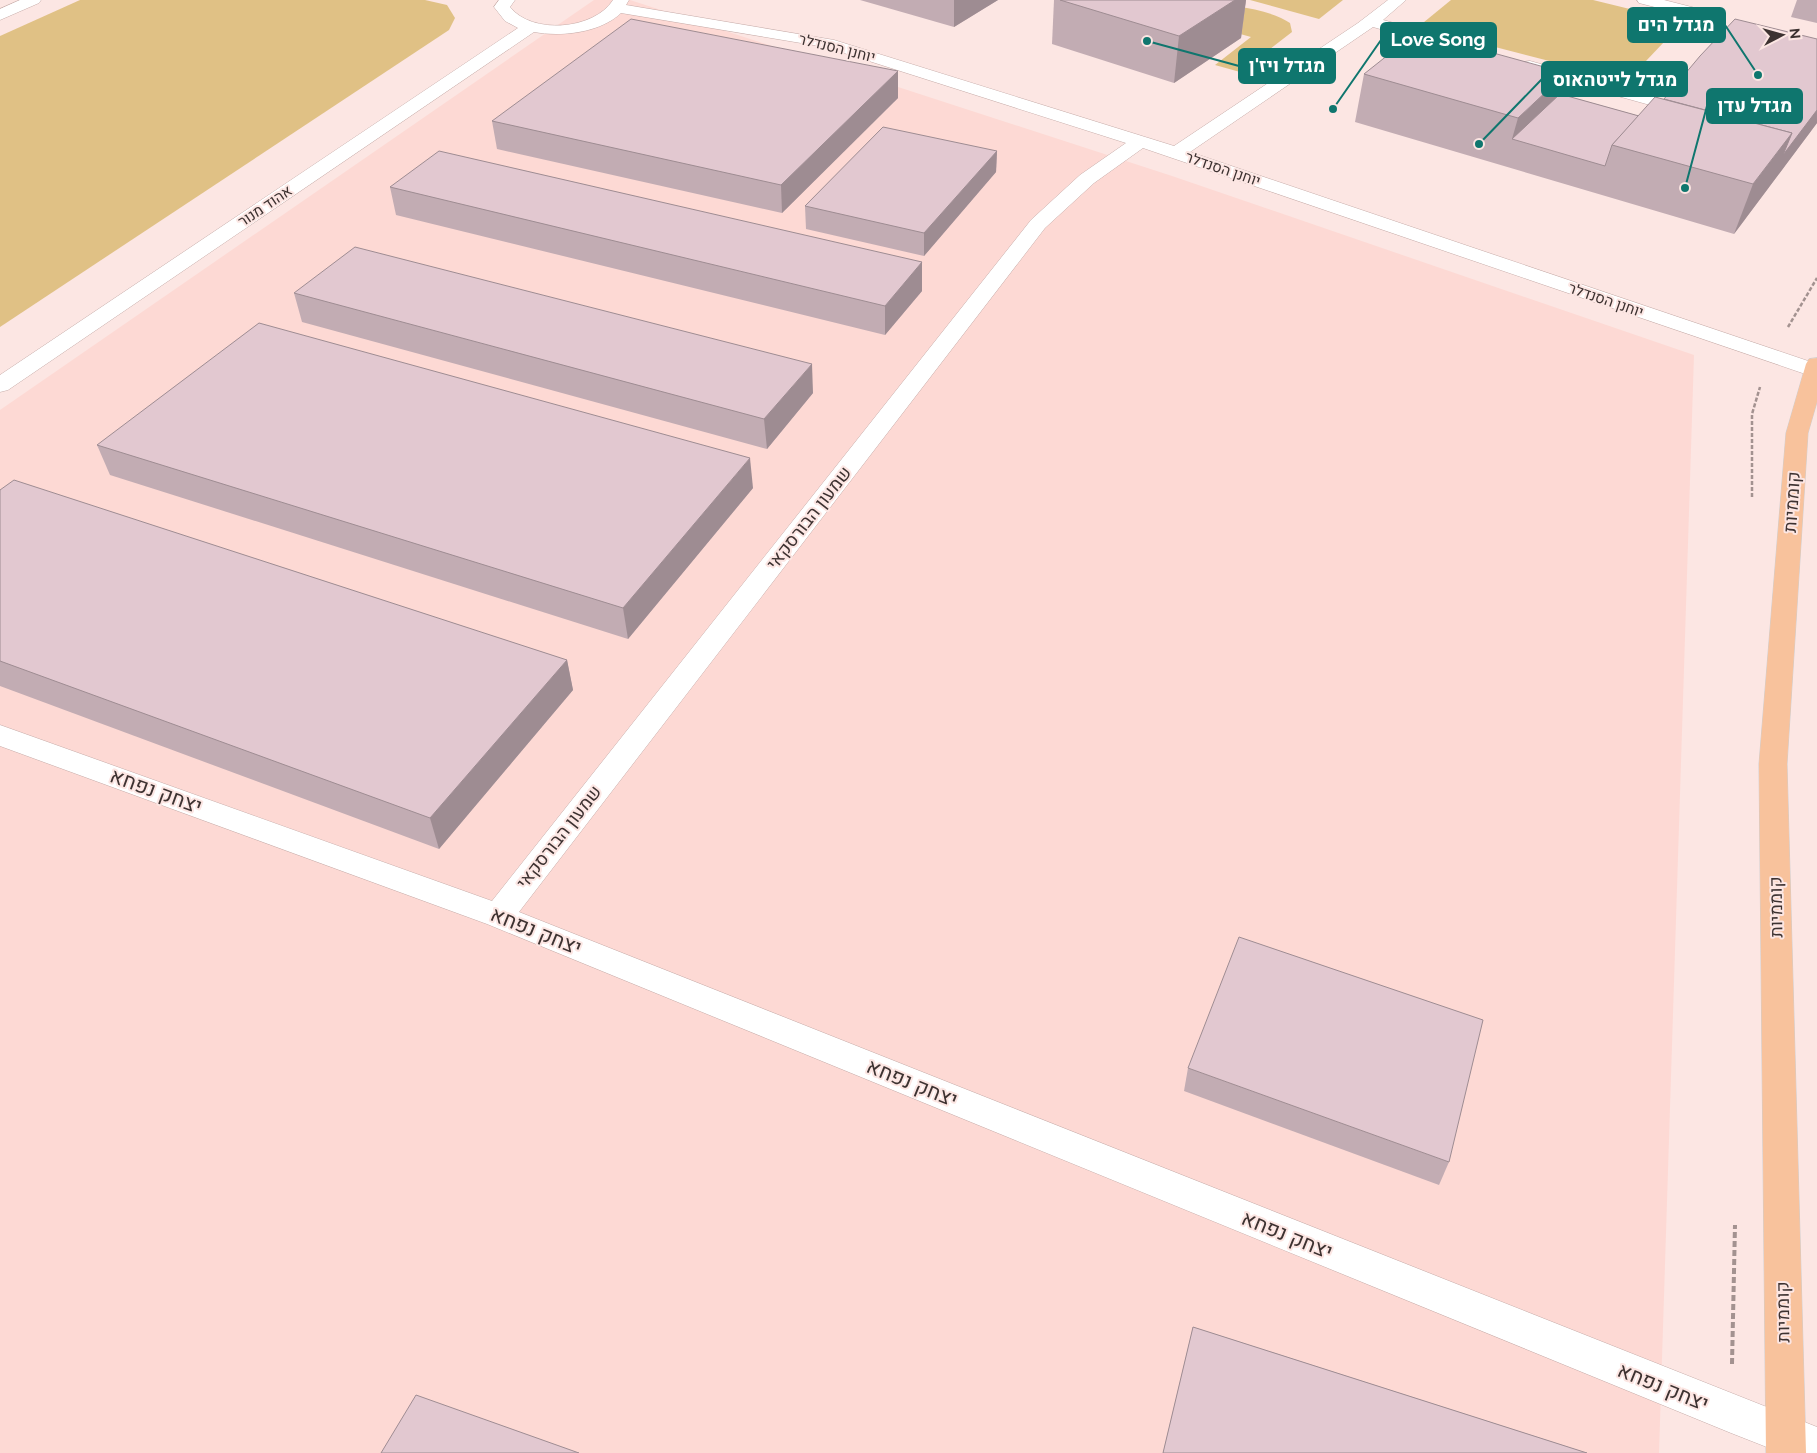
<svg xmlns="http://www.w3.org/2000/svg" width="1817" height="1453" font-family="Raleway,Heebo,sans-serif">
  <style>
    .built { fill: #fdd9d4 }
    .green { fill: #e0c185 }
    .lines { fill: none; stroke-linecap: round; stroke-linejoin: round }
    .minor-casing { stroke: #c6aca9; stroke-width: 1 }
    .major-casing { stroke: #d0cece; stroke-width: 1 }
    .path-far1 { stroke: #a39290; stroke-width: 2.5; stroke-dasharray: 4 2; stroke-linecap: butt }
    .path { stroke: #a39290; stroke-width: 4; stroke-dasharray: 6 3; stroke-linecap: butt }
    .minor { fill: #fff; fill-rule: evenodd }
    .major { fill: #f8c29c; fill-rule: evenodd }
    .wall { fill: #c2acb3 }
    .shaded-wall { fill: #9e8c92 }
    .building { fill: #e2c8d0; stroke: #9e8c92 }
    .labels { text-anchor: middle; stroke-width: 4; stroke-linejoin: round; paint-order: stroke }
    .far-street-label { font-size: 15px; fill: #3d3231; stroke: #fce6e3 }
    .street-label { font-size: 18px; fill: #3d3231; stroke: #fce6e3 }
    .near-street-label { font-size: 21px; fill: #3d3231; stroke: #fce6e3 }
    .leader { fill: none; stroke: #0f766e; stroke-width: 2 }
    .callout-dot { fill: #0f766e; stroke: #fce6e3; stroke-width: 2 }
    .callout { fill: #0f766e; stroke: #0f766e; stroke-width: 2 }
    .callout-label { font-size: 19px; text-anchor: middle; font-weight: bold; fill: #fff }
  </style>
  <rect width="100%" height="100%" fill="#fce6e3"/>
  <path class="built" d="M594,0H630L1172,176L1694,355L1659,1453H0V410Z"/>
  <g class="green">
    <path d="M80,0H425L447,5L455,18L449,30L0,327V36Z"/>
    <path d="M1119,0C1162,0 1257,0 1290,23L1292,32L1240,72L1215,65L1251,37Z"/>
    <path d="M1250,0H1343L1319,19Z"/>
    <path d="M1451,0H1593L1683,22L1627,81L1418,27Z"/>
  </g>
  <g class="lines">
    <g class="minor-casing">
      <g id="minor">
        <path d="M20,0H41L39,3L0,20V9Z"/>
        <path d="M499,0H515L510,7C532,35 594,30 613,0H629L626,5L834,40L1174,146L1358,23L1388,0H1406L1383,20L1457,40L1459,44L1457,48L1451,49L1373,27L1190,152L1817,364V378L1143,148L1094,183L1045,228L519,912L1817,1427V1453H1782L1731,1433L487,924L0,746V725L492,901L1031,220L1080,175L1126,143L825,47L621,13C600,33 561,37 534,32L8,390L0,392V375L518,28L505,21L494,7Z"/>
        <path d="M1637,0H1664L1723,15L1725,18L1723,21L1717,23L1639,3Z"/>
        <path d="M1530,61L1656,96L1659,100L1656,104L1650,105L1524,70L1522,66L1524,62Z"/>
      </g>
    </g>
    <g class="major-casing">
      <path id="major" d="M1817,358V402L1808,433L1787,764L1806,1453H1766L1759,764L1786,433L1806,364L1809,359Z"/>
    </g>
    <g class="path-far1">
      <path d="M1788,327L1817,278"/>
      <path d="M1752,497V414L1760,387"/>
    </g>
    <path class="path" d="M1732,1364L1735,1225"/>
    <use href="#minor" class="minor"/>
    <use href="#major" class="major"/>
  </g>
  <g class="wall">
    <path d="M860,0H998L954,27Z"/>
    <path d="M1054,0H1246L1241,38L1174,83L1052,44Z"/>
    <path d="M1797,0H1817V23L1791,17Z"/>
    <path d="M1817,39V123L1734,234L1355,122L1364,74L1566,73L1560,94L1639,116L1664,99Z"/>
    <path d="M898,71V98L782,213L497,149L492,121Z"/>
    <path d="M997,151L996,172L924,256L806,229L805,206Z"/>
    <path d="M390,187L922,262V291L885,335L396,215Z"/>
    <path d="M294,293L813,393L767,449L302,322Z"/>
    <path d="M97,445L753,488L628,639L110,475Z"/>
    <path d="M0,490L567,660L573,690L439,849L0,686Z"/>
    <path d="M1188,1068L1449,1162L1439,1185L1184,1091Z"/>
    <path d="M1193,1327L1587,1453H1163Z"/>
  </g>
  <g class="shaded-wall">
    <path d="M954,0H998L954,27Z"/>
    <path d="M1235,0H1246L1241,38L1174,83L1179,36Z"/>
    <path d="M898,71V98L782,213L781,185Z"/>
    <path d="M1566,73L1553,121L1512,139L1518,118Z"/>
    <path d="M1817,110V123L1734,234L1753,184L1792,133Z"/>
    <path d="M997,151L996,172L924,256V233Z"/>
    <path d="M922,262V291L885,335V306Z"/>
    <path d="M812,364L813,393L767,449L764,419Z"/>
    <path d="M750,458L753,488L628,639L623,608Z"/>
    <path d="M567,660L573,690L439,849L430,818Z"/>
  </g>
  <g class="building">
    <path d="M1060,0H1235L1179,36Z"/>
    <path d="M631,19L898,71L781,185L492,121Z"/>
    <path d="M1735,19L1817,39V110L1783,155L1792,133L1664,99L1700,56Z"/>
    <path d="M1417,32L1566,73L1518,118L1364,74Z"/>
    <path d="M1560,94L1639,116L1612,145L1605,166L1512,139Z"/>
    <path d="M1655,97L1792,133L1753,184L1612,145Z"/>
    <path d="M883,127L997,151L924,233L805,206Z"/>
    <path d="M439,151L922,262L885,306L390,187Z"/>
    <path d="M355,247L812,364L764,419L294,293Z"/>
    <path d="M259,323L750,458L623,608L97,445Z"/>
    <path d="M14,480L567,660L430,818L0,661V490Z"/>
    <path d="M1239,937L1483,1020L1449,1162L1188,1068Z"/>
    <path d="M1193,1327L1587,1453H1163Z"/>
    <path d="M416,1395L579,1453H381Z"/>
  </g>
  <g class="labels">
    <g class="far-street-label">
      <text transform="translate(837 48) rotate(14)" y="5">יוחנן הסנדלר</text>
      <text transform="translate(1223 169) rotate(19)" y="5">יוחנן הסנדלר</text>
      <text transform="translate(265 206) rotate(-34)" y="5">אהוד מנור</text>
      <text transform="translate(1606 300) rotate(19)" y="5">יוחנן הסנדלר</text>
    </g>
    <g class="street-label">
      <text transform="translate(1792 502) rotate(-86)" y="6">קוממיות</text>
      <text transform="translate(809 518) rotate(-52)" y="6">שמעון הבורסקאי</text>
      <text transform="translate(559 837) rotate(-52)" y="6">שמעון הבורסקאי</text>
      <text transform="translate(1776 907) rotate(-91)" y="6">קוממיות</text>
      <text transform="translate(1783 1312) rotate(-91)" y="6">קוממיות</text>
    </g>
    <g class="near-street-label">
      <text transform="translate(156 791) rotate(20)" y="7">יצחק נפחא</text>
      <text transform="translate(536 931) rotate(22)" y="7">יצחק נפחא</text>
      <text transform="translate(912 1083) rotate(22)" y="7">יצחק נפחא</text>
      <text transform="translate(1287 1235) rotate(22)" y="7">יצחק נפחא</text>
      <text transform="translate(1663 1387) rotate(22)" y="7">יצחק נפחא</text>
    </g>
  </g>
  <path class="leader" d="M1758 75L1725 25M1333 109L1381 40M1147 41L1239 66M1479 144L1542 79M1685 188L1707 106"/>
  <g class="callout-dot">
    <circle cx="1758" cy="75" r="5"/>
    <circle cx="1333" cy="109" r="5"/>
    <circle cx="1147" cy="41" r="5"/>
    <circle cx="1479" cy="144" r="5"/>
    <circle cx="1685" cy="188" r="5"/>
  </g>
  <g class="callout">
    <rect x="1628" y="8" width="97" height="34" rx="5"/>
    <rect x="1381" y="23" width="115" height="34" rx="5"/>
    <rect x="1239" y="49" width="96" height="34" rx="5"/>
    <rect x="1542" y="62" width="145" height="34" rx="5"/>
    <rect x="1707" y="89" width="95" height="34" rx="5"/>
  </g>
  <g class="callout-label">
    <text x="1676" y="31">מגדל הים</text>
    <text x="1438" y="46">Love Song</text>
    <text x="1287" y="72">מגדל ויז'ן</text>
    <text x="1615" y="86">מגדל לייטהאוס</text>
    <text x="1755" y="112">מגדל עדן</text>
  </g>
  <g transform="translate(1782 35) rotate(84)" stroke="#fce6e3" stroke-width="4" paint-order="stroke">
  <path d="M0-4L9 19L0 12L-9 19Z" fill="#3d3231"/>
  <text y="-8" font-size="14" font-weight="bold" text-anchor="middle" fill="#3d3231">N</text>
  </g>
</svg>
